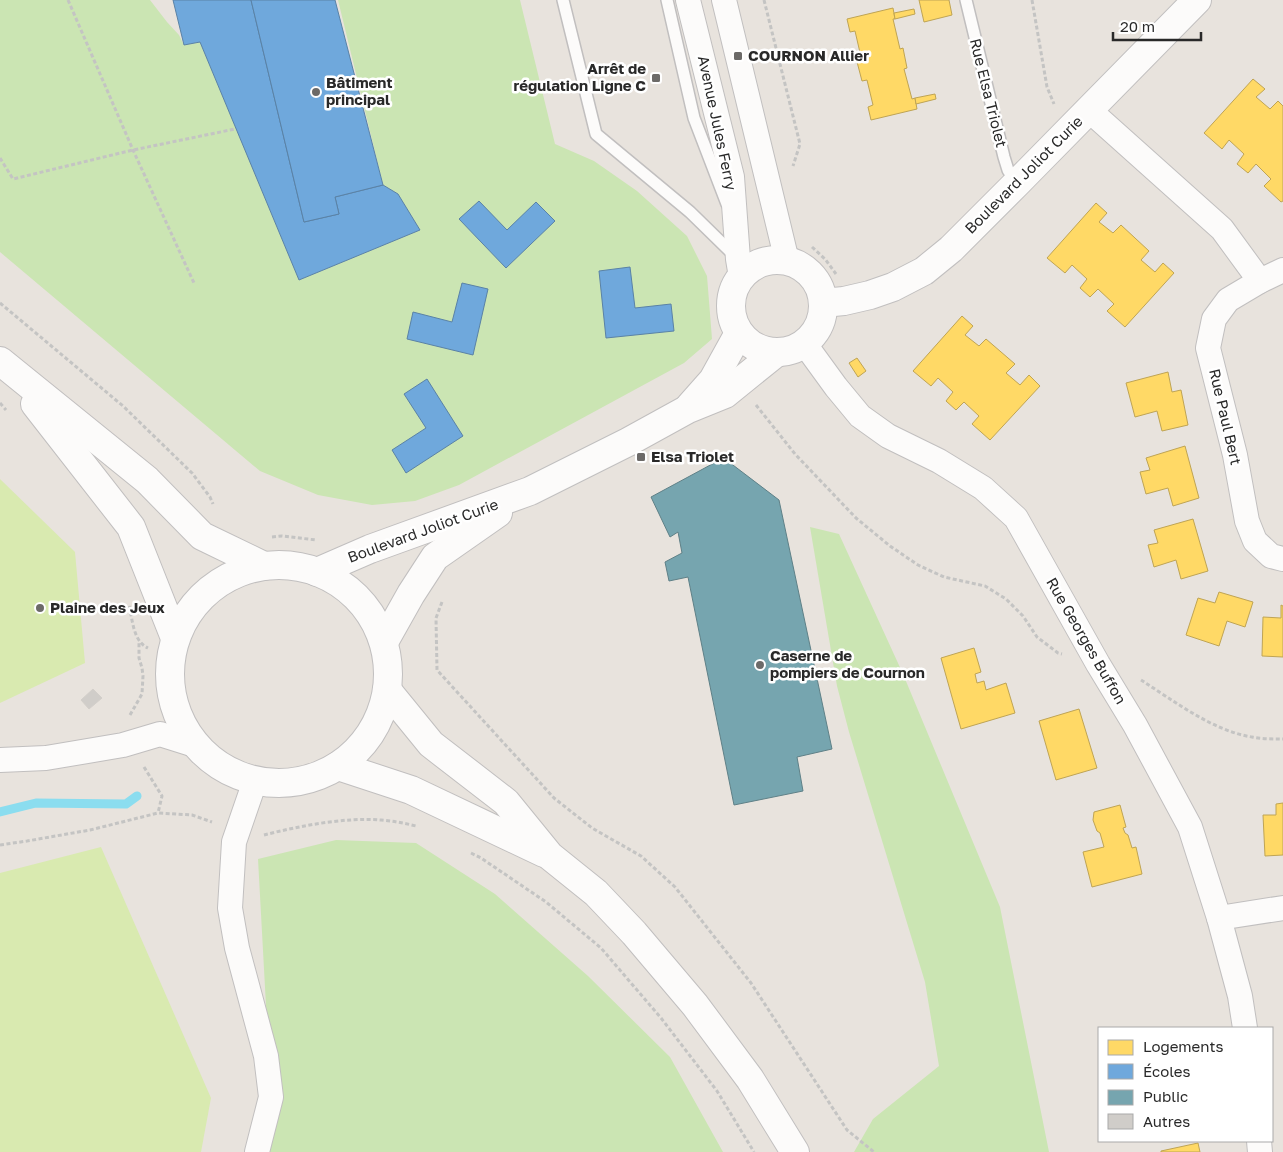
<svg xmlns="http://www.w3.org/2000/svg" width="1283" height="1152" font-family="'Golos Text',sans-serif">
  <style>
    .green { fill: #cbe5b3 }
    .pitch { fill: #d9eab0 }
    .homes { fill: #ffd966; stroke: #bfa454 }
    .schools { fill: #6fa8dc; stroke: #5a82a6 }
    .public { fill: #76a5af; stroke: #5f8087 }
    .lines { fill: none; stroke-linecap: round; stroke-linejoin: round }
    .stream { stroke: #8bddef; stroke-width: 9 }
    .building { fill: #d0cdc9; stroke: #d3cfca }
    .lane-casing { stroke: #c1bfbf; stroke-width: 14 }
    .street-casing { stroke: #c1bfbf; stroke-width: 26 }
    .secondary-casing { stroke: #c1bfbf; stroke-width: 30 }
    .path { stroke: #c4c4c3; stroke-width: 3; stroke-dasharray: 4 2.5; stroke-linecap: butt }
    .lane { stroke: #fcfbfa; stroke-width: 11 }
    .street { stroke: #fcfbfa; stroke-width: 24 }
    .secondary { stroke: #fcfbfa; stroke-width: 28 }
    .poi-dot { fill: #6c6a68; stroke: #fff; stroke-width: 2 }
    .labels { text-anchor: middle; stroke-width: 5; stroke-linejoin: round; paint-order: stroke }
    .poi-label { font-size: 15px; font-weight: bold; fill: #292929; stroke: #fff; text-anchor: start }
    .street-label { font-size: 15px; fill: #292929; stroke: #fff }
  </style>
  <rect width="100%" height="100%" fill="#e8e3dd"/>
  <g class="green">
    <path d="M0,0H150L167,22L179,35L184,45L200,42L299,280L420,230L398,194L383,185L338,0H520L555,144L594,161L637,191L687,236L707,276L712,339L684,363L459,485L415,501L372,505L318,495L260,471L0,252Z"/>
    <path d="M810,527L839,534L903,674L1000,907L1049,1152H854L873,1119L939,1066L925,982L849,732L837,686Z"/>
    <path d="M336,840L416,843L495,894L588,976L670,1057L723,1152H257L271,1097L258,859Z"/>
  </g>
  <g class="pitch">
    <path d="M0,479L75,552L85,663L0,703Z"/>
    <path d="M101,847L211,1098L201,1152H0V873Z"/>
  </g>
  <g class="homes">
    <path d="M919,0H949L952,15L924,22Z"/>
    <path d="M893,8L895,19H893L900,49L903,48L907,68L904,69L912,99L915,98L917,109L871,120L868,107L873,105L867,80L862,81L856,58L861,57L855,31L850,32L847,19Z"/>
    <path d="M914,9L915,14L895,19L894,13Z"/>
    <path d="M1253,79L1265,89L1256,97L1270,109L1278,101L1283,106V201L1281,202L1264,186L1271,179L1256,164L1248,173L1237,164L1244,154L1229,140L1222,149L1204,133Z"/>
    <path d="M935,94L936,99L916,104L915,98Z"/>
    <path d="M1096,203L1107,213L1099,222L1113,233L1121,225L1149,251L1141,260L1155,272L1163,263L1174,273L1125,327L1107,311L1114,304L1098,289L1090,297L1080,288L1087,279L1072,265L1065,273L1047,258Z"/>
    <path d="M962,316L973,326L965,335L979,346L986,339L1015,364L1006,373L1020,385L1029,375L1040,386L990,440L972,424L979,416L964,402L956,410L946,401L953,392L938,378L931,386L913,371Z"/>
    <path d="M857,358L866,371L858,377L849,363Z"/>
    <path d="M1168,372L1172,392L1181,390L1188,425L1162,431L1157,411L1135,417L1126,383Z"/>
    <path d="M1185,446L1199,498L1173,506L1168,488L1146,494L1140,472L1150,470L1146,458Z"/>
    <path d="M1193,519L1208,571L1181,579L1176,560L1154,567L1148,545L1158,543L1154,530Z"/>
    <path d="M1219,592L1253,602L1245,627L1227,621L1219,646L1186,635L1198,598L1215,603Z"/>
    <path d="M1281,605L1283,606V657L1262,656L1263,617L1281,618Z"/>
    <path d="M974,648L981,672L975,674L977,683L984,681L986,690L1006,683L1015,713L961,729L941,658Z"/>
    <path d="M1079,709L1097,768L1056,780L1039,721Z"/>
    <path d="M1283,803V855L1265,856L1263,815H1276V804Z"/>
    <path d="M1120,805L1126,827L1123,828L1125,833L1128,835L1132,848L1136,847L1142,874L1092,887L1083,852L1104,847L1100,833L1097,831L1093,820L1094,812Z"/>
    <path d="M1198,1143L1200,1152H1161V1151Z"/>
  </g>
  <g class="schools">
    <path d="M173,0H251L304,222L339,214L335,197L383,185L398,194L420,230L299,280L200,42L184,45Z"/>
    <path d="M251,0H335L383,185L335,197L339,214L304,222Z"/>
    <path d="M479,201L507,230L536,202L555,221L506,268L459,219Z"/>
    <path d="M630,267L635,308L671,304L674,331L606,338L599,271Z"/>
    <path d="M462,283L488,289L473,355L407,339L413,312L452,322Z"/>
    <path d="M427,379L463,436L406,473L392,450L426,428L404,394Z"/>
  </g>
  <path class="public" d="M727,456L729,462L779,500L832,749L797,757L803,791L734,805L688,577L669,581L665,562L682,553L678,532L670,537L651,497Z"/>
  <g class="lines">
    <path class="stream" d="M0,812L36,803L126,804L137,796"/>
  </g>
  <path class="building" d="M93,689L102,698L89,709L81,700Z"/>
  <g class="lines">
    <g class="lane-casing">
      <g id="lane">
        <path d="M563,0L596,134L690,212L735,256"/>
        <path d="M667,0L694,118L727,204"/>
        <path d="M966,0L1004,157L1008,170L1017,183"/>
      </g>
    </g>
    <g class="street-casing">
      <g id="street">
        <path d="M688,0L732,177L738,259L741,277"/>
        <path d="M724,0L787,261"/>
        <path d="M1089,110L1222,229L1260,281"/>
        <path d="M1283,270L1260,281L1228,300L1214,319L1208,348L1235,455L1247,521L1255,541L1271,556L1283,559"/>
        <path d="M804,343L836,387L860,416L888,436L939,461L983,488L1016,518L1098,664L1135,725L1190,827L1219,918L1240,996L1245,1028"/>
        <path d="M0,760L46,758L123,745L160,734L195,745"/>
        <path d="M255,781L234,842L230,908L237,948L266,1056L271,1097L257,1152"/>
        <path d="M1219,918L1283,908"/>
        <path d="M1259,1141L1260,1152"/>
      </g>
    </g>
    <g class="secondary-casing">
      <g id="secondary">
        <circle cx="777" cy="306" r="46"/>
        <path d="M823,303L844,301L870,295L893,287L924,271L951,249L1017,183L1197,0"/>
        <path d="M0,361L147,480L202,536L264,566"/>
        <path d="M35,404L131,527L175,638"/>
        <path d="M690,406L713,380L739,333"/>
        <circle cx="279" cy="674" r="109"/>
        <path d="M317,572L370,549L530,491L628,442L688,409L725,394L777,352"/>
        <path d="M384,642L411,594L435,557L498,513"/>
        <path d="M387,690L431,744L506,802L550,856L596,893L634,933L695,1005L750,1079L795,1152"/>
        <path d="M338,766L411,790L544,853"/>
      </g>
    </g>
    <g class="path">
      <path d="M68,0L133,150L194,283"/>
      <path d="M764,0L800,144L793,166"/>
      <path d="M1032,0L1047,87L1054,104"/>
      <path d="M0,158L13,179L133,150L235,129"/>
      <path d="M812,247L825,259L836,274"/>
      <path d="M0,303L123,406L192,473L210,497L213,504"/>
      <path d="M0,403L6,410"/>
      <path d="M756,405L795,454L856,518L890,546L918,565L944,577L985,586L1006,599L1023,616L1037,637L1058,653L1062,654"/>
      <path d="M272,537L282,536L316,540"/>
      <path d="M442,602L436,618L437,670L554,798L592,828L641,856L675,887L751,983L847,1130L874,1152"/>
      <path d="M129,606C133,621 133,641 148,648"/>
      <path d="M1141,680C1174,701 1213,731 1252,737C1262,739 1273,739 1283,739"/>
      <path d="M130,715L142,694L143,676L142,668L139,658V643"/>
      <path d="M144,767L162,796L158,813"/>
      <path d="M264,835C299,826 345,817 381,820C393,821 404,823 416,826"/>
      <path d="M0,845L27,841L90,830L158,813L192,815L212,822"/>
      <path d="M471,853L481,858L546,902L601,948L661,1018L717,1091L754,1152"/>
    </g>
    <use href="#lane" class="lane"/>
    <use href="#street" class="street"/>
    <use href="#secondary" class="secondary"/>
  </g>
  <g class="poi-dot">
    <rect x="733" y="51" width="10" height="10" rx="2.5"/>
    <rect x="651" y="73" width="10" height="10" rx="2.5"/>
    <circle cx="316" cy="92" r="5"/>
    <rect x="636" y="452" width="10" height="10" rx="2.5"/>
    <circle cx="40" cy="608" r="5"/>
    <circle cx="760" cy="665" r="5"/>
  </g>
  <g class="labels">
    <g class="poi-label">
      <text x="748" y="61">COURNON Allier</text>
      <text x="646" y="74" text-anchor="end">Arrêt de<tspan x="646" dy="17">régulation Ligne C</tspan></text>
      <text x="326" y="88">Bâtiment<tspan x="326" dy="17">principal</tspan></text>
      <text x="651" y="462">Elsa Triolet</text>
      <text x="50" y="613">Plaine des Jeux</text>
      <text x="770" y="661">Caserne de<tspan x="770" dy="17">pompiers de Cournon</tspan></text>
    </g>
    <g class="street-label">
      <text transform="translate(988 93) rotate(76)" y="5">Rue Elsa Triolet</text>
      <text transform="translate(717 123) rotate(78)" y="5">Avenue Jules Ferry</text>
      <text transform="translate(1024 175) rotate(-45)" y="5">Boulevard Joliot Curie</text>
      <text transform="translate(1225 417) rotate(77)" y="5">Rue Paul Bert</text>
      <text transform="translate(423 531) rotate(-20)" y="5">Boulevard Joliot Curie</text>
      <text transform="translate(1086 641) rotate(60)" y="5">Rue Georges Buffon</text>
    </g>
  </g>
  <rect x="1098" y="1027" width="175" height="115" fill="#ffffff" stroke="#a9a9a9"/>
  <rect x="1108" y="1040" width="25" height="15" fill="#ffd966" stroke="#a9a9a9"/>
  <text x="1143" y="1052" font-size="15" fill="#292929">Logements</text>
  <rect x="1108" y="1064" width="25" height="15" fill="#6fa8dc" stroke="#a9a9a9"/>
  <text x="1143" y="1077" font-size="15" fill="#292929">Écoles</text>
  <rect x="1108" y="1090" width="25" height="15" fill="#76a5af" stroke="#a9a9a9"/>
  <text x="1143" y="1102" font-size="15" fill="#292929">Public</text>
  <rect x="1108" y="1114" width="25" height="15" fill="#d0cdc9" stroke="#a9a9a9"/>
  <text x="1143" y="1127" font-size="15" fill="#292929">Autres</text>
  <path d="M1113 32v8h88v-8" fill="none" stroke="#292929" stroke-width="2.5"/>
  <text x="1120" y="32" font-size="15" fill="#292929" stroke="#ffffff" stroke-width="4" paint-order="stroke">20 m</text>
</svg>
